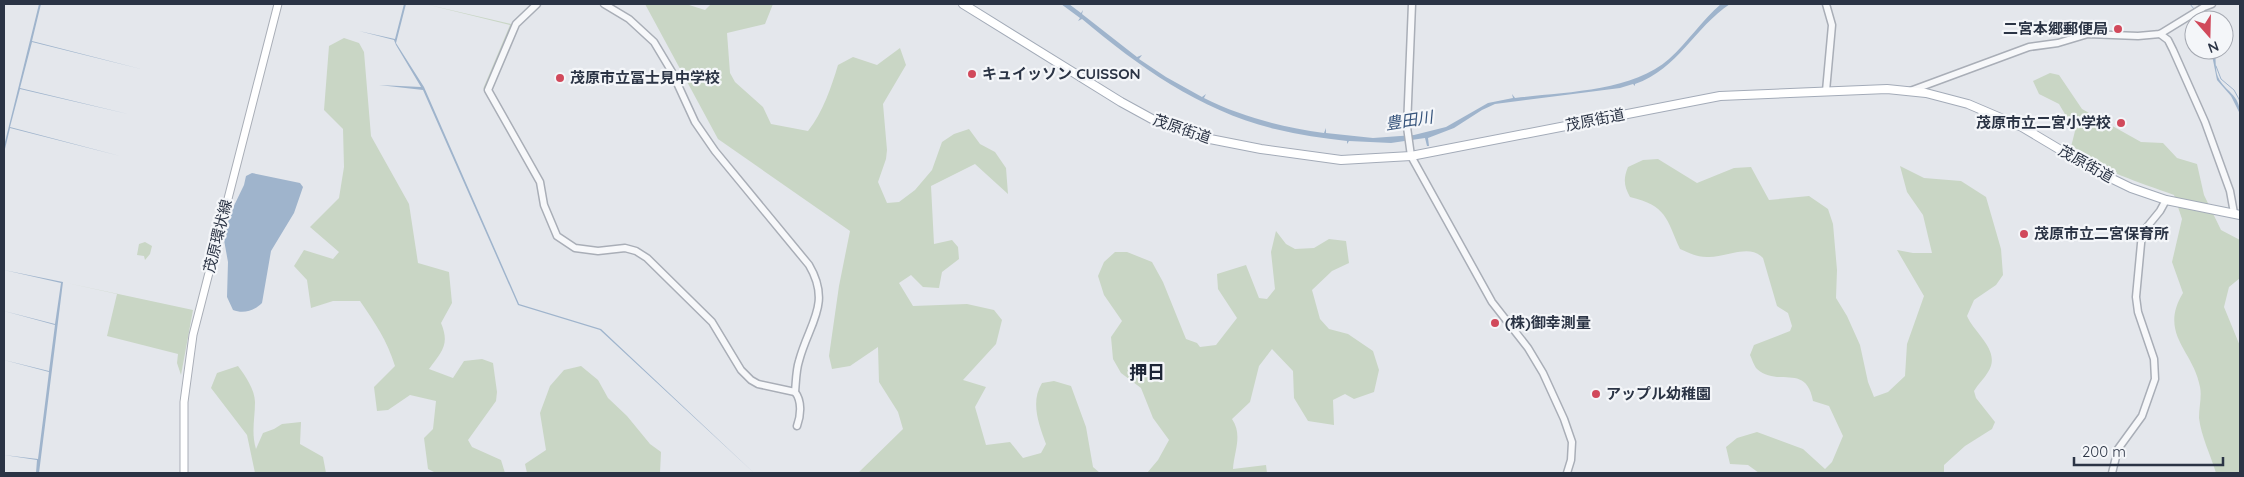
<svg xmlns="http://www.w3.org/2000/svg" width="2244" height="477" font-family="Quicksand,'Noto Sans JP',sans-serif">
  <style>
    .green { fill: #c9d6c5 }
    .water { fill: #9fb4cc }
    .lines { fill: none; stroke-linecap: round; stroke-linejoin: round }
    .stream { stroke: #9fb4cc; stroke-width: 1 }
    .tertiary-casing { stroke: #a9aeb7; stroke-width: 9 }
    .secondary-casing { stroke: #a9aeb7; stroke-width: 9 }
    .primary-casing { stroke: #a3abb8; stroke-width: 10 }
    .tertiary { stroke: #f7f8fa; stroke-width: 6 }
    .secondary { stroke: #fff; stroke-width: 7 }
    .primary { stroke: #fff; stroke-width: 8 }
    .poi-dot { fill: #d1495b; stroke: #f4f6f9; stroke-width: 2 }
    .labels { text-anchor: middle; stroke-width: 4.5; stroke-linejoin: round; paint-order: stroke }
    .poi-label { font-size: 15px; font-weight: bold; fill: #2b3445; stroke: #f4f6f9; text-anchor: start }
    .street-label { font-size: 15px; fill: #2b3445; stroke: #f4f6f9 }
    .water-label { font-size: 16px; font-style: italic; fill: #34527a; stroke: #f4f6f9 }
    .quarter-label { font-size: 18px; font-weight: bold; fill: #1d2536; stroke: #f4f6f9 }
  </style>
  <rect width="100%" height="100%" fill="#e4e7ec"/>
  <g class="green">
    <path d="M425,4L511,24L513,26L486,87L483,89L510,25Z"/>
    <path d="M645,4H686L705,10L711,4H773L765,24L727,33L730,73L735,82L763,107L771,124L808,131C823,112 831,88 838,65L853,57L877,65L900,48L906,65L883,104L887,150L886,159L878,182L887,203L899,202L915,190L932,170L942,142L954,134L969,129L980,144L995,152L1006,168L1008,194L975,164L931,186L934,244L952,240L958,247L959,259L942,272L939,288L923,287L911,275L899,283L913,306L967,304L994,310L1002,320L996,344L963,380L986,387L975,407L986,445L1010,442L1023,458L1041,453L1046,444C1039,425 1030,402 1042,383L1054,381L1071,386L1086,427L1093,467L1100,473H858L903,429L898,412L879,382L878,347L850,366L832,369L829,356L839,286L850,231L718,139Z"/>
    <path d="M344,38L359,43L364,52L371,136L409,204L418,263L449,272L452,303L441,323C450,345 442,351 429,369L453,378L464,361L482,359L493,363L497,392L496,401L468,440L472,447L501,460L505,473H436L428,469L424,438L433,429L436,401L410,395L388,410L377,411L374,387L395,366C387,340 375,323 360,301H333L311,308L307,280L294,266L304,250L333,259L339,252L310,227L339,198L344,167L343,129L324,110L329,46Z"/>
    <path d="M2050,73L2059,75L2082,109L2141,142L2163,143L2177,158L2197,164L2204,195L2221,230L2240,240V278L2229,287L2224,307L2240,346V473H2216C2211,456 2201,436 2199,418C2199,407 2202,396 2200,387C2194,351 2158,334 2183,293L2172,262L2182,219L2174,195C2139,182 2100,171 2071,147L2075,131L2059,104L2039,94L2033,81Z"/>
    <path d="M1658,159L1697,183L1734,168L1751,167L1769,200L1809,196L1828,209L1833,224L1837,270L1836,298L1847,316L1860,345L1868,382L1874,397L1888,392L1905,376L1907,344L1924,296L1897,250L1913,253H1932L1923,215L1907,192L1900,166L1924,178L1961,181L1986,197L2001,249L2003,275L1996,285L1974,300L1967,316C1974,333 2002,351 1988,372C1984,379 1978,384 1974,391L1976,398L1995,422L1992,429L1965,446L1944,465V473H1759L1748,465L1730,464L1726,447L1737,438L1757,432L1803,449L1825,469L1832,462L1843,436L1829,406L1813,401C1806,362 1778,388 1757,369C1754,366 1752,359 1750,355L1754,345L1790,331L1792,326L1788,313L1777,306L1763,258C1749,243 1726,258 1707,257C1697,257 1689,253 1680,249C1666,218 1667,206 1630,197C1624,186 1623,179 1628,167L1643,160Z"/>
    <path d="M1276,231L1286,244L1295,249L1314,248L1329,239L1346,241L1349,263L1332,271L1312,290L1320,319L1329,329L1348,334L1373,351L1379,370L1374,392L1354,399L1345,394L1333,400L1334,425L1308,421L1294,398L1293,371L1272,349L1259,366L1250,402L1232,419C1243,435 1234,452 1233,469L1266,465L1267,473H1147L1158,460L1169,440L1153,418L1141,388L1121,373L1113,359L1111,337L1122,321L1104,295L1098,276L1104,262L1115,252H1127L1152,262L1163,282L1186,339L1197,343L1200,347L1216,345L1237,318L1218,289L1217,274L1246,265L1259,298L1267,299L1275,289L1271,252Z"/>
    <path d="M145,242L152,246L150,254L145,260L144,256L137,255L139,244Z"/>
    <path d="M67,283L193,310L181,375L177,363L178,354L107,336L117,294Z"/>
    <path d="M238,366C245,375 255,390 255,402C255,419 251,432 256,449L263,433L274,429L282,424L301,422L300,444L323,457L326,473H229H255L247,435L211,388L217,373Z"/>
    <path d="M581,366L598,380L608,398L627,416L650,444L661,452L660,473H527L525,464L546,450L540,413L550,386L564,370Z"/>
  </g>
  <g class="water">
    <path d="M39,4H41L32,41L141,69L32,42L20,88L128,114L20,89L10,127L120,156L10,128L4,153V146Z"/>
    <path d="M404,4H406L396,43L424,87L519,304L601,329L754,473L600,330L518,305L423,90L379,85L421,87L396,45L394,40L359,31L395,39Z"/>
    <path d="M1061,4H1069L1081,13L1083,10L1082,14L1137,57L1142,55L1139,59L1166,77L1202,97L1206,94L1204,98C1242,117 1282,127 1324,133L1326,128V133L1373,138L1414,135L1446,127L1488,103L1513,98L1512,94L1515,98C1562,92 1632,92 1669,59C1688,42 1702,20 1721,4H1730C1695,27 1678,69 1635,84V86L1633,84L1620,88L1495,104L1482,110L1454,128L1428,138L1429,146H1427L1425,138L1391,143L1349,141L1347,144V141C1323,138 1299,135 1275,129C1201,111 1139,67 1082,19L1078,21L1080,18Z"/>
    <path d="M2211,50H2215C2216,59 2215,70 2218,77C2225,92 2240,94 2240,114L2231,96L2217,80Z"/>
    <path d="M252,173L300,183L303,187L294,213L271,251L262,303C254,311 243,314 233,310L227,297L228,262L224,240L230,214L244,185L246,176Z"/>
    <path d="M4,270L63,282L39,473H36L37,460L4,455L38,459L44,412L4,404L44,412L49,372L4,360L49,371L55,325L4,311L55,324L61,283Z"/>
  </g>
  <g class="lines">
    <g class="stream">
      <path d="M2190,4L2194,9"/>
      <path d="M2197,14L2201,20"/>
      <path d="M2216,66L2221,79L2234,90L2240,101"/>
    </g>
    <g class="tertiary-casing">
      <g id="tertiary">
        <path d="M537,4L516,24L488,90L540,182L544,205L557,236L575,248L598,251L625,248L636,251L647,258L712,322L741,370L751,380L758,384L795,392"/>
        <path d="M604,4L629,19L654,42L672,72L695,122L715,151L809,265C832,304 809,323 799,361C796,370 796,382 795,392C802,401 801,415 797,426"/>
        <path d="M1412,4L1407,127L1411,156L1492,302L1528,348L1543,373L1564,419L1572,442L1571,460L1567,473"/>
        <path d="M2160,34L2168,40L2173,50L2205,122L2230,191L2234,213"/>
        <path d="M1826,91L1832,25L1826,4"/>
        <path d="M1910,91L2029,47L2058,43L2088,34L2138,36L2160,34L2204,7L2212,4"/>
        <path d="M2112,473L2118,449L2142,416L2155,379L2154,359L2138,312L2136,297L2142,233L2160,211L2166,200"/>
      </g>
    </g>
    <g class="secondary-casing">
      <path id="secondary" d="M184,473V402L193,335L278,4"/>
    </g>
    <g class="primary-casing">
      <path id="primary" d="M963,4L1121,102L1152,119L1210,139L1261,149L1341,160L1411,156L1720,96L1887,89L1926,93L1968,104L2022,127L2094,170L2131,188L2166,200L2240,215"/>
    </g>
    <use href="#tertiary" class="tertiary"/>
    <use href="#secondary" class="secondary"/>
    <use href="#primary" class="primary"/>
  </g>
  <g class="poi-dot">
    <circle cx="2118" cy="29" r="5"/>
    <circle cx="972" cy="74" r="5"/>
    <circle cx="560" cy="78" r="5"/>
    <circle cx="2121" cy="123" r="5"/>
    <circle cx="2024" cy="234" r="5"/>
    <circle cx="1495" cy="323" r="5"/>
    <circle cx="1596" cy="394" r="5"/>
  </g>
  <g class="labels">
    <g class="poi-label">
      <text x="2108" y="34" text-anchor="end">二宮本郷郵便局</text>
      <text x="982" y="79">キュイッソン CUISSON</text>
      <text x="570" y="83">茂原市立冨士見中学校</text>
      <text x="2111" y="128" text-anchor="end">茂原市立二宮小学校</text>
      <text x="2034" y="239">茂原市立二宮保育所</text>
      <text x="1505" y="328">(株)御幸測量</text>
      <text x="1606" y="399">アップル幼稚園</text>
    </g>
    <g class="street-label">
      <text transform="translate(1595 120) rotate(-11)" y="5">茂原街道</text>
      <text transform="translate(1182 129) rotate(19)" y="5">茂原街道</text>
      <text transform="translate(2086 164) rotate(29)" y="5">茂原街道</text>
      <text transform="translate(218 236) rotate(-76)" y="5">茂原環状線</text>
    </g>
    <g class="water-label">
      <text transform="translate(1409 120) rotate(-9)" y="6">豊田川</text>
    </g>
    <g class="quarter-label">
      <text x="1147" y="379">押日</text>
    </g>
  </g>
  <rect width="2244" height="477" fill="none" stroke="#2b3445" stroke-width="10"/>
  <g transform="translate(2209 35) rotate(160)"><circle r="24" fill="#f4f6f9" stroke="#a4a8b1"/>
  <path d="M0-4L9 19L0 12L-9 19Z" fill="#d1495b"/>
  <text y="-8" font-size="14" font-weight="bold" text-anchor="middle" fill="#2b3445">N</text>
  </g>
  <path d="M2074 457v8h149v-8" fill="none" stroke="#2b3445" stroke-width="2.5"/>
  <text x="2082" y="457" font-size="15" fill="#2b3445" stroke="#f4f6f9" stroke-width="4" paint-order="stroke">200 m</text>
</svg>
